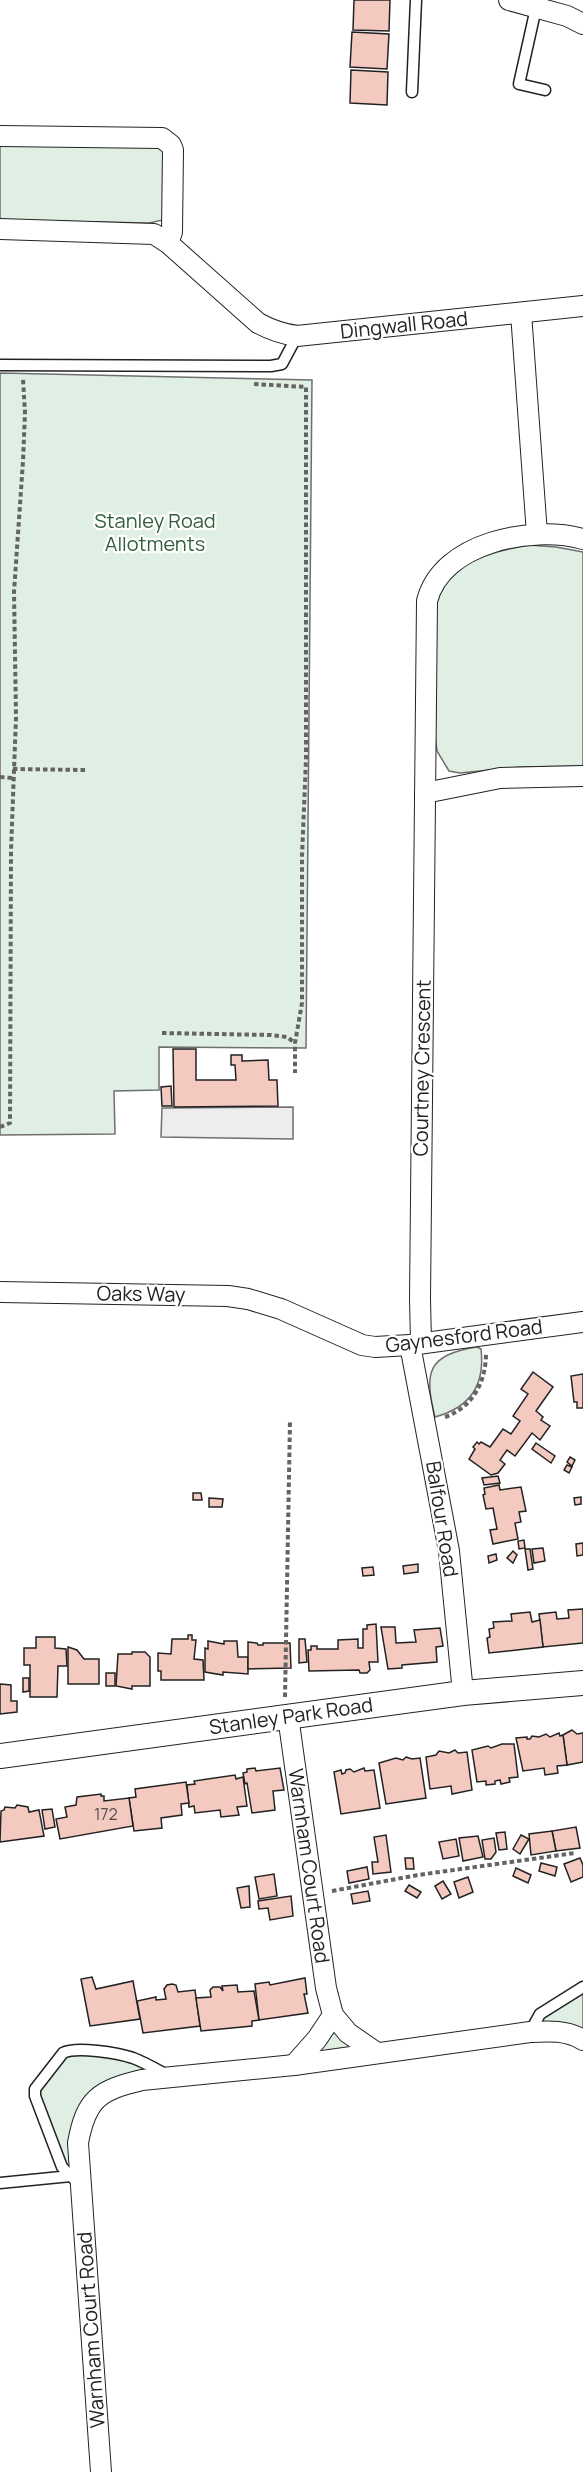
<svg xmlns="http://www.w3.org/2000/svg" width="583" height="2472" font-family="Manrope,sans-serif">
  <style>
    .green { fill: #e0efe3; stroke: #6f6f6f; stroke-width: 1.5 }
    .parking { fill: #ededed; stroke: #6f6f6f; stroke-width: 1.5 }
    .building { fill: #f3c9c0; stroke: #222; stroke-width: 1.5 }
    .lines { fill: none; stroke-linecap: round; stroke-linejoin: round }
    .service-casing { stroke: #222; stroke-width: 13 }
    .minor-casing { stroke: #222; stroke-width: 22 }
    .tertiary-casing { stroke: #222; stroke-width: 26 }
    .path { stroke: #646464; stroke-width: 4; stroke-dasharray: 4.5 3; stroke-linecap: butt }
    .service { stroke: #fff; stroke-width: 10 }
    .minor { stroke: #fff; stroke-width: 20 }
    .tertiary { stroke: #fff; stroke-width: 24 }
    .labels { text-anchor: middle; stroke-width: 4.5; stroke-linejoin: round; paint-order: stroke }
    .number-label { font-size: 16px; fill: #564c4a }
    .street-label { font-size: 20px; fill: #222; stroke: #fff }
    .park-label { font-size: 20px; fill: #2f5e38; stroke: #fff }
  </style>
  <rect width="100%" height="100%" fill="#fff"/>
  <g class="green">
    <path d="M0,144L157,145L164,150L163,220L149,223L0,220Z"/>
    <path d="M0,373L312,380L306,1048L159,1047V1090L114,1091L115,1134L0,1135Z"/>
    <path d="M529,545L556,547L583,552V766L520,767L460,773L449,771L437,751L435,735C437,697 435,659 436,620C437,612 435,601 439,593C451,561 499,550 529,545Z"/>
    <path d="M477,1347L481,1349C485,1385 471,1407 435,1417C424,1372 427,1355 477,1347Z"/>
    <path d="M583,1990V2036L535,2028L543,2016Z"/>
    <path d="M333,2023L365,2050L304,2060Z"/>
    <path d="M87,2052L133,2062L156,2074L95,2093L77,2176L64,2163L37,2089L63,2057Z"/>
  </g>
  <path class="parking" d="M293,1107V1139L161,1137L162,1108Z"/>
  <g class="building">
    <path d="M354,0H390L389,31L353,30Z"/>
    <path d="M352,32L389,34L387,69L350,67Z"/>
    <path d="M351,70L388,72L387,105L350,103Z"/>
    <path d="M173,1049H196V1080H236L235,1065H231V1055H242V1061L268,1060L269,1080H277L278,1106L174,1107Z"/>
    <path d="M171,1086L172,1106H162L161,1087Z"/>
    <path d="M533,1372L553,1387L536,1411L543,1417L541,1420L550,1426L540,1440L532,1433L515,1456L507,1450L500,1460L505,1464L498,1473L491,1475L469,1459L475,1449L473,1447L477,1442L479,1444L481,1442L490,1447L503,1429L511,1434L520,1421L513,1416L528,1394L521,1389Z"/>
    <path d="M583,1374V1408H577V1402H574L571,1376Z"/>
    <path d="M536,1443L555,1456L551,1463L532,1449Z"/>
    <path d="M570,1457L575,1460L572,1466L567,1462Z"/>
    <path d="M567,1465L572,1467L569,1473L564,1470Z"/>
    <path d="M498,1476L500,1483L484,1485L482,1478Z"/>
    <path d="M499,1485L500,1490L521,1487L526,1511L519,1512L521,1522L515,1523L518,1539L493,1544L490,1530L497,1529L493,1508L486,1509L483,1495L485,1494L484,1488Z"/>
    <path d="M193,1493H201L202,1500H193Z"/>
    <path d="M581,1497V1504L575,1505L574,1498Z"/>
    <path d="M209,1498L223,1499L222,1507H209Z"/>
    <path d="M524,1540L525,1548L519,1549L518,1541Z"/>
    <path d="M583,1543V1555L577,1556L576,1544Z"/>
    <path d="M543,1548L545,1561L534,1563L532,1549Z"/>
    <path d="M525,1549H530L533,1569L528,1570Z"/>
    <path d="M513,1551L517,1555L513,1563L507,1558Z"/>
    <path d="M496,1554L497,1560L489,1563L488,1556Z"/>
    <path d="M418,1564V1572L404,1574L403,1566Z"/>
    <path d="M373,1567L374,1575L363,1576L362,1568Z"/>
    <path d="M583,1609V1643L543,1647L539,1614L556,1612L557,1619L569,1618L568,1610Z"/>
    <path d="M530,1612L532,1622L540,1620L543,1647L489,1653L487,1638L490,1637L489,1629L494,1628L493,1622L512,1621L511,1614Z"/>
    <path d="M376,1624L378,1662H369L370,1670L367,1673H360L359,1670L309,1671L308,1650H311V1646H317V1649H338V1640L358,1639V1648H363V1629H367V1625Z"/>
    <path d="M381,1627H395L396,1643L416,1642L414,1630L440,1628L443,1646L436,1647L437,1662L402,1665V1668L388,1669Z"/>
    <path d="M188,1635H192V1640H196L194,1659L203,1660L204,1680H161V1671H158V1653L171,1654L172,1639H188Z"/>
    <path d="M36,1637H55V1648L66,1649L67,1666H58L57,1697H30V1665H24V1648H36Z"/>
    <path d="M299,1639H305L307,1662L299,1663Z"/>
    <path d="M208,1641L224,1644V1641H237L238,1657H248V1674L223,1672V1675L205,1672V1648L208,1649Z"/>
    <path d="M248,1642L257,1643L258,1645H263V1643H290L291,1668L248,1669Z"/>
    <path d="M68,1647L77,1650L84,1659H99V1684H68Z"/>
    <path d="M132,1652H145L150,1657V1686H132V1689L116,1686L118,1654H132Z"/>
    <rect x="106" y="1673" width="9" height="13"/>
    <path d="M23,1678H29V1691L23,1692Z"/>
    <path d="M0,1684L11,1685V1701H17V1712L0,1714Z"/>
    <path d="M572,1730L577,1734L583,1733V1762L567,1765L563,1735Z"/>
    <path d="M559,1733L560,1736L563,1735L567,1765L557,1766L558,1773L545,1775L544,1768L523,1771L516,1738L527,1737V1739H530L532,1736L539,1737L546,1734L550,1737Z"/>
    <path d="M502,1744H514L518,1777L509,1778L510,1782L501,1784L500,1780L495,1781V1784L486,1785V1781L477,1782L472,1750L488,1746L491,1748Z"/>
    <path d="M455,1750L458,1753L467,1752L472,1790L452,1794L451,1786L430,1789L426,1757L436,1755L439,1751L449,1753Z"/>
    <path d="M406,1757L412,1759L420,1758L426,1798L386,1804L379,1763L396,1758L403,1760Z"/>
    <path d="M255,1768L256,1771L280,1768L284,1790L273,1791L275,1810L252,1813L247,1783L245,1784L243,1773L247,1772V1769Z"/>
    <path d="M364,1768L365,1771L374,1770L380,1808L341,1814L334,1772L341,1770L342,1774L345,1773L346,1770L350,1769L354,1772Z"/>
    <path d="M235,1775L236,1779L243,1777L247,1806L237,1807L239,1815L221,1817L220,1810L195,1813L194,1806L189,1807L187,1785L195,1784L194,1781Z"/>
    <path d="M186,1782L189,1803L181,1804L182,1815L161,1818L162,1828L134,1831L129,1798L136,1797L135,1789Z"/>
    <path d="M101,1794V1796H104V1801L129,1798L133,1826L60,1839L56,1819L67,1817L65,1807L76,1805L77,1797Z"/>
    <path d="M17,1805L28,1807L29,1812L39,1810L44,1836L0,1842L1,1811L4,1810L5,1807L15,1808Z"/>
    <path d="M52,1809L55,1827L45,1829L42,1810Z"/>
    <path d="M576,1827L580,1848L556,1851L552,1831Z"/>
    <path d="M552,1831L556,1851L531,1855L529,1834Z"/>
    <path d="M505,1832L507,1849L499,1850L496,1833Z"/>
    <path d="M386,1835L391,1872L373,1874L372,1862H378L374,1837Z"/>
    <path d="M521,1835L529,1839L520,1854L513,1849Z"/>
    <path d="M478,1836L483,1857L463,1861L459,1838Z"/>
    <path d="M494,1838L496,1852L491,1859H485L482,1840Z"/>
    <path d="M456,1839L459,1856L443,1859L439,1842Z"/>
    <path d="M405,1858H413L414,1869H406Z"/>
    <path d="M580,1858L583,1865V1877L571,1882L564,1864Z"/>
    <path d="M541,1863L557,1867L555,1876L539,1871Z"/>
    <path d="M367,1867L369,1879L349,1883L347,1871Z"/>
    <path d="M516,1868L531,1875L528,1883L513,1876Z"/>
    <path d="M274,1874L277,1896L259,1899L255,1877Z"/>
    <path d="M468,1877L473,1892L459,1898L454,1882Z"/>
    <path d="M443,1881L451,1894L442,1899L435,1886Z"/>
    <path d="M409,1885L421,1892L417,1898L405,1891Z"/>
    <path d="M249,1886L250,1907L241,1908L237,1888Z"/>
    <path d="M368,1891L370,1901L353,1904L351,1894Z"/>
    <path d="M291,1896L293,1916L270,1920L268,1908L259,1909L258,1901Z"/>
    <path d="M92,1977L96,1989L133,1981L140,2019L90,2026L81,1979Z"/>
    <path d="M305,1978L307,1994H304L308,2013L259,2020L255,1984L269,1982L270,1985Z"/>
    <path d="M172,1984L176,1985L178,1992L195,1990L200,2026L143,2033L137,2001L156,1997V2000L166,1999L164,1989L167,1985Z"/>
    <path d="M237,1985L238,1992L254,1991L259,2020L252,2021V2026L201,2031L196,1998L211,1997L210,1990L213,1987H220L223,1991L222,1986Z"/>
  </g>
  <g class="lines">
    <g class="service-casing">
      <g id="service">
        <path d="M536,8L519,84L545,90"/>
        <path d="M412,92L416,0"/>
        <path d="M0,365L271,366L282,364L297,336"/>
        <path d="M530,2032L540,2014L583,1987"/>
        <path d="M0,2183L71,2176"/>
        <path d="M80,2185L62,2167L35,2096V2089L63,2053C76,2046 118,2053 133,2058C144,2062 156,2069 167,2075"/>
      </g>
    </g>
    <g class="minor-casing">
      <g id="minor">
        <path d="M509,0L567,16L583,24"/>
        <path d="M0,136L162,138L171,145L173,150L172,232L168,243"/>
        <path d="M0,229L154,234L168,243L258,323C271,330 282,334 297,336L583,306"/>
        <path d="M521,313L537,534"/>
        <path d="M425,793L500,778L583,776"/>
        <path d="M0,1292L228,1296L248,1299L281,1309L362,1345L375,1347L410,1345L583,1322"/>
        <path d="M421,1343L420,1299L427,601C442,542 532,525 583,539"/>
        <path d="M410,1345L449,1551L463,1693"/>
        <path d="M288,1716L326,1988L333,2015L317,2039L294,2065"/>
        <path d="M333,2015L348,2033L377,2053"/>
        <path d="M101,2472L78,2143C86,2098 100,2090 142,2080L294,2065L530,2032C549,2031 567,2030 583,2040"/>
      </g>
    </g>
    <g class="tertiary-casing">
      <path id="tertiary" d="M0,1756L463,1693L583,1683"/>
    </g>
    <g class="path">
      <path d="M254,384L306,387V759L302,856V1003L295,1043V1073"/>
      <path d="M13,769L85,770"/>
      <path d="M0,777L12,778"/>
      <path d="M162,1033L271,1035L287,1037L295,1043"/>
      <path d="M0,1127L10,1123L11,851L16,717L14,592L23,461L25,413L23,379"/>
      <path d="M445,1417C473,1407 486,1382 486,1353"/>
      <path d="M285,1697L290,1421"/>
      <path d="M332,1891L418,1875L575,1853"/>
    </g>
    <use href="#service" class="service"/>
    <use href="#minor" class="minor"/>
    <use href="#tertiary" class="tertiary"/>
  </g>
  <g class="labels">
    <g class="number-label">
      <text x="106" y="1820">172</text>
    </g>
    <g class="street-label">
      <text transform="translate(404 325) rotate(-6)" y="7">Dingwall Road</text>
      <text transform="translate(422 1068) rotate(-89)" y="7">Courtney Crescent</text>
      <text transform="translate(141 1294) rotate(1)" y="7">Oaks Way</text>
      <text transform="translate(464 1336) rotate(-7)" y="7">Gaynesford Road</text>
      <text transform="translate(442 1519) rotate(81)" y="7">Balfour Road</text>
      <text transform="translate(291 1716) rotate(-8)" y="7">Stanley Park Road</text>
      <text transform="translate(309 1866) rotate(82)" y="7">Warnham Court Road</text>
      <text transform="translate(91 2330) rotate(-94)" y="7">Warnham Court Road</text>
    </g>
    <g class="park-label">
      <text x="155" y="528">Stanley Road<tspan x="155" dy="23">Allotments</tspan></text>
    </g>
  </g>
</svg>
